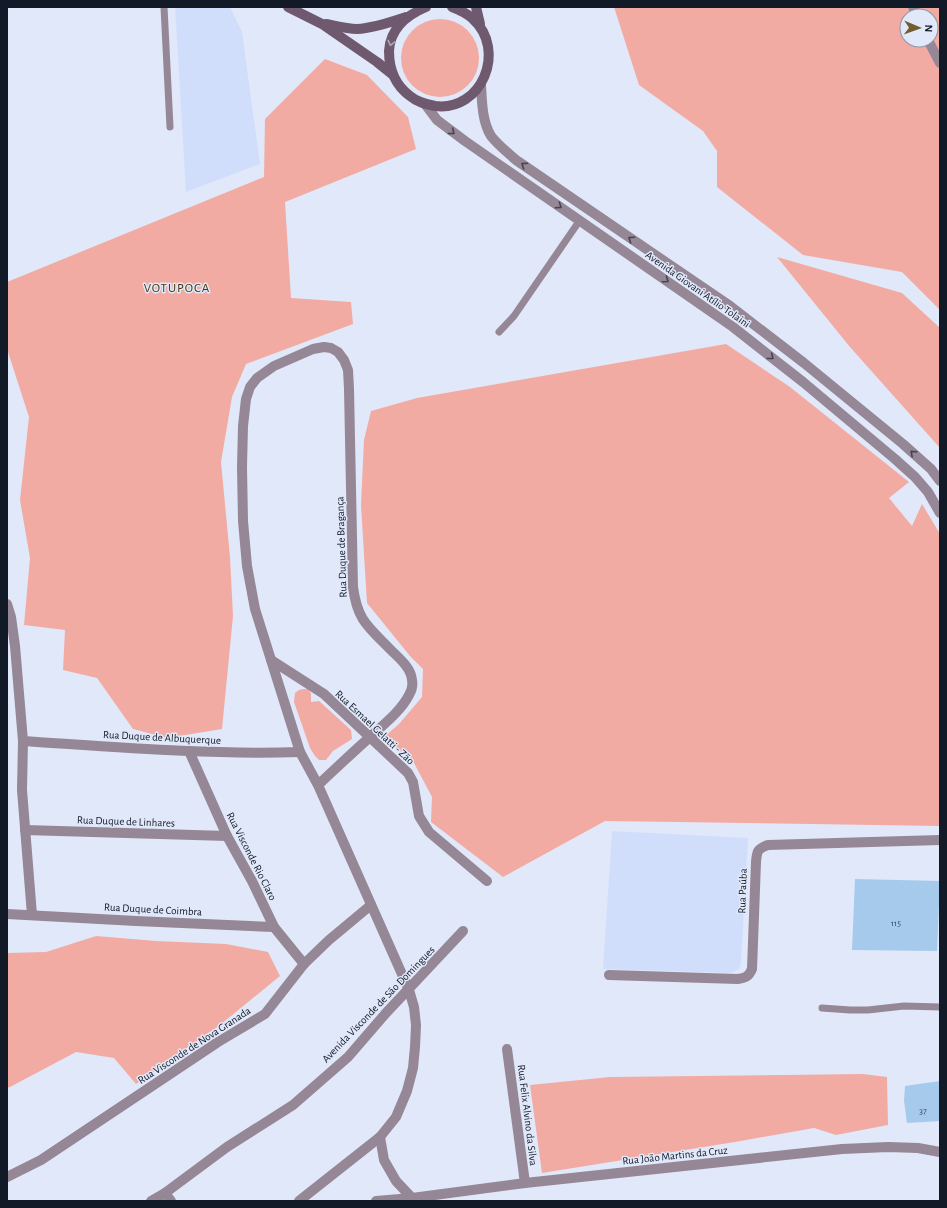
<svg xmlns="http://www.w3.org/2000/svg" width="947" height="1208" font-family="'Alegreya Sans',sans-serif">
  <style>
    .built { fill: #d1defb }
    .green { fill: #f2aba3; fill-rule: evenodd }
    .building { fill: #a6caeb }
    .lines { fill: none; stroke-linecap: round; stroke-linejoin: round }
    .lane { stroke: #958795; stroke-width: 7 }
    .street { stroke: #958795; stroke-width: 10 }
    .secondary { stroke: #6e596e; stroke-width: 10 }
    .oneway { stroke: #ada8ba }
    .oneway2 { stroke: #464553 }
    .labels { text-anchor: middle; stroke-width: 3; stroke-linejoin: round; paint-order: stroke }
    .number-label { font-size: 9px; fill: #374558 }
    .street-label { font-size: 11px; fill: #121927; stroke: #e1e8f9 }
    .quarter-label { font-size: 13px; letter-spacing: 1px; fill: #47370f; stroke: #e1e8f9 }
  </style>
  <rect width="100%" height="100%" fill="#e1e8f9"/>
  <g class="built">
    <path d="M175,7H230L242,32L260,164L186,192Z"/>
    <path d="M612,831L748,838L741,963L739,969L731,973L603,969Z"/>
  </g>
  <g class="green">
    <path d="M614,7H940V310L902,272L803,255L717,187V151L703,131L639,85ZM907,16H931V40H907Z"/>
    <circle cx="440" cy="58" r="39"/>
    <path d="M325,59L367,75L408,117L416,149L285,202L291,298L351,302L353,324L246,364L232,397L221,462L230,557L233,616L222,729L167,738L133,729L97,678L63,670L65,630L24,625L30,558L20,500L29,417L7,349V282L264,177L265,119Z"/>
    <path d="M777,257L902,293L940,328V448L850,347Z"/>
    <path d="M726,344L790,387L909,482L889,498L912,526L922,504L940,534V826L605,821L503,877L431,822L432,797L414,763L384,737L399,724L422,697L423,669L410,656L367,603L361,505L364,440L371,411L417,398Z"/>
    <path d="M303,689H308L311,693V702L319,701L351,730L352,739L333,751L326,760H319L315,756L310,748L294,702L295,693L299,690Z"/>
    <path d="M96,936L156,941L226,944L268,952L280,976L220,1025L136,1084L114,1058L76,1052L10,1087L7,1088V953L46,952Z"/>
    <path d="M863,1074L887,1077L888,1125L836,1135L814,1128L735,1142L542,1173L530,1085L610,1077Z"/>
  </g>
  <g class="building">
    <path d="M855,879L940,881L937,951L852,950Z"/>
    <path d="M940,1081V1121L907,1123L904,1101L905,1086Z"/>
  </g>
  <g class="lines">
    <g class="lane">
      <path d="M164,7L170,127"/>
      <path d="M499,332L514,316L580,220"/>
      <path d="M822,1008L850,1010H868L904,1006L940,1007"/>
    </g>
    <g class="street">
      <path d="M913,7L917,16"/>
      <path d="M928,40L940,63"/>
      <path d="M481,85C482,102 482,121 491,136C498,145 507,152 516,160L730,306L804,363L903,444L931,469L940,481"/>
      <path d="M425,104L437,120L465,141L733,327L803,382L895,459L915,477L928,492L940,513"/>
      <path d="M7,604L11,617L15,646L23,741L22,790L32,915"/>
      <path d="M271,660L324,694L408,773L413,782L419,816L429,832L487,881"/>
      <path d="M23,741C115,747 208,755 300,752"/>
      <path d="M189,751L227,836L252,881L274,927L304,964"/>
      <path d="M25,830L227,836"/>
      <path d="M7,914L136,921L274,927"/>
      <path d="M609,975L738,979C746,978 749,976 752,969L756,862C757,851 757,849 768,845L940,840"/>
      <path d="M507,1049L525,1183"/>
      <path d="M380,1137L384,1160L396,1181L412,1198"/>
      <path d="M7,1177L41,1160L218,1042L265,1014L304,964L329,940L371,905"/>
      <path d="M165,1193L171,1201"/>
      <path d="M151,1201L165,1193L227,1147L293,1105L348,1057L386,1013L463,931"/>
      <path d="M299,1201L380,1137L396,1117L407,1091L413,1068L415,1047L416,1025L414,1007L409,990L318,785L300,752L255,609L247,566L243,521L242,467L243,426L246,399L250,387L257,378L274,366L313,349L324,347L331,348L338,352L344,360L348,370L349,389L353,587C357,618 366,625 387,646C396,656 411,666 412,680C413,685 412,690 409,695C401,711 383,725 370,737C352,753 335,769 318,785"/>
      <path d="M376,1201L412,1198L525,1183L842,1149L888,1147L918,1148L940,1152"/>
    </g>
    <g class="secondary">
      <path d="M288,7L322,24L377,62L392,74"/>
      <path d="M426,7C407,15 390,29 389,51C389,69 395,85 410,96C417,102 425,104 435,106C482,112 507,50 473,19C467,13 460,10 452,7"/>
      <path d="M476,7L480,24"/>
      <path d="M326,24C336,26 347,29 357,29C374,28 391,22 406,17"/>
    </g>
  </g>
  <defs><path id="oneway-chevron" d="M-2-3.5L2.5 0L-2 3.5" fill="none" stroke-width="1.6" stroke-linecap="round" stroke-linejoin="round"/></defs>
  <use class="oneway" href="#oneway-chevron" transform="translate(391 43) rotate(104)"/>
  <g class="oneway2">
    <use href="#oneway-chevron" transform="translate(452 132) rotate(38)"/>
    <use href="#oneway-chevron" transform="translate(524 165) rotate(-146)"/>
    <use href="#oneway-chevron" transform="translate(559 206) rotate(34)"/>
    <use href="#oneway-chevron" transform="translate(631 239) rotate(-145)"/>
    <use href="#oneway-chevron" transform="translate(666 280) rotate(35)"/>
    <use href="#oneway-chevron" transform="translate(771 357) rotate(38)"/>
    <use href="#oneway-chevron" transform="translate(913 453) rotate(-138)"/>
  </g>
  <g class="labels">
    <g class="number-label">
      <text x="896" y="926">115</text>
      <text x="923" y="1114">37</text>
    </g>
    <g class="street-label">
      <text transform="translate(698 289) rotate(35)" y="4">Avenida Giovani Atílio Tolaini</text>
      <text transform="translate(341 547) rotate(-92)" y="4">Rua Duque de Bragança</text>
      <text transform="translate(375 727) rotate(43)" y="4">Rua Esmael Gelatti - Zão</text>
      <text transform="translate(162 737) rotate(3)" y="4">Rua Duque de Albuquerque</text>
      <text transform="translate(126 821) rotate(2)" y="4">Rua Duque de Linhares</text>
      <text transform="translate(252 856) rotate(63)" y="4">Rua Visconde Rio Claro</text>
      <text transform="translate(742 891) rotate(-88)" y="4">Rua Paúba</text>
      <text transform="translate(153 909) rotate(3)" y="4">Rua Duque de Coimbra</text>
      <text transform="translate(378 1004) rotate(-46)" y="4">Avenida Visconde de São Domingues</text>
      <text transform="translate(194 1045) rotate(-33)" y="4">Rua Visconde de Nova Granada</text>
      <text transform="translate(528 1115) rotate(83)" y="4">Rua Felix Alvino da Silva</text>
      <text transform="translate(675 1155) rotate(-6)" y="4">Rua João Martins da Cruz</text>
    </g>
    <g class="quarter-label">
      <text x="177" y="292">VOTUPOCA</text>
    </g>
  </g>
  <rect width="947" height="1208" fill="none" stroke="#121927" stroke-width="16"/>
  <g transform="translate(919 28) rotate(92)"><circle r="19" fill="#e1e8f9" stroke="#8e95a5"/>
  <path d="M0-3L7 15L0 10L-7 15Z" fill="#725d2d"/>
  <text y="-6" font-size="11" font-weight="bold" text-anchor="middle" fill="#121927">N</text>
  </g>
</svg>
